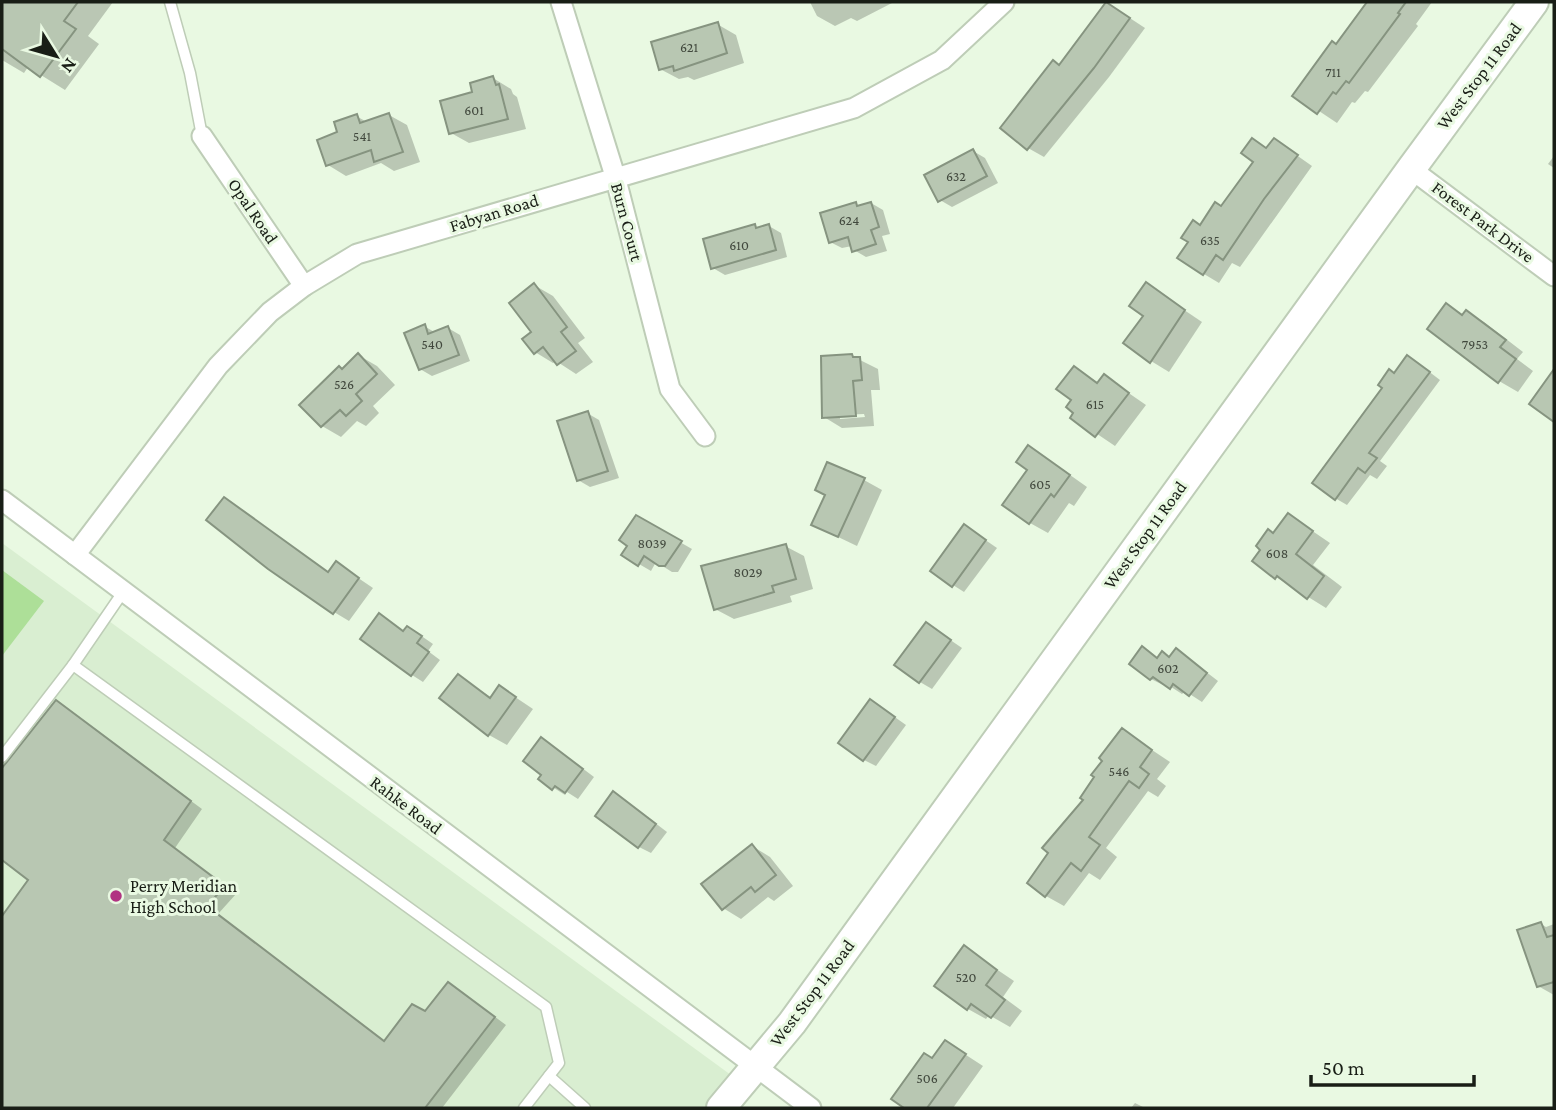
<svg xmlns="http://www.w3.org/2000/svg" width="1556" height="1110" font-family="'Crimson Pro',serif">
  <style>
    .built { fill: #d9eed1 }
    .pitch { fill: #addf98 }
    .shadow { fill: #0003; fill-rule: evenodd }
    .building { fill: #b8c7b2; stroke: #869480; stroke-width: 2 }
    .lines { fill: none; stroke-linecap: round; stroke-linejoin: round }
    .service-casing { stroke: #becdb7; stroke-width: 13 }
    .minor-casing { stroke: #becdb7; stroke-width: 23 }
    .secondary-casing { stroke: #becdb7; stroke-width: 32 }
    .service { stroke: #fff; stroke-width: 10 }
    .minor { stroke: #fff; stroke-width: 19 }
    .secondary { stroke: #fff; stroke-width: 28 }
    .poi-dot { fill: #b13382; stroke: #e9f9e2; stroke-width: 2.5 }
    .labels { text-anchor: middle; stroke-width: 6; stroke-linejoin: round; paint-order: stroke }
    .number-label { font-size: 14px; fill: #41483d }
    .street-label { font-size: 18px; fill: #191e16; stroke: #e9f9e2 }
    .poi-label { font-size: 18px; fill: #191e16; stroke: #e9f9e2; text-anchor: start }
  </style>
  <rect width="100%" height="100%" fill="#e9f9e2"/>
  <path class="built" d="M2,543L731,1075L706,1108H2Z"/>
  <path class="pitch" d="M2,570L44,601L2,656Z"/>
  <g class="shadow">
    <path d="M2,2H113L88,36L99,44L65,90L28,67L24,73L2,60Z"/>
    <path d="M810,2H892V3L857,21L851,18L835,26L817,16Z"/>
    <path d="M1369,2H1432L1416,24L1418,26L1368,92L1365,91L1355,103L1352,102L1337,123L1295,95L1337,45Z"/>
    <path d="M1107,3L1145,28L1109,77L1044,157L1028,148L1060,66Z"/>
    <path d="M717,24L736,35L744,63L694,80L688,77L679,79L660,69Z"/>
    <path d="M493,78L511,89L513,94L517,97L526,129L469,143L451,133L475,94Z"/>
    <path d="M389,115L407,125L420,162L394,171L381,163L346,176L328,165L356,116L367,122Z"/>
    <path d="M1252,140L1268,149L1275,140L1312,166L1240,267L1232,263L1219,283L1204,274L1201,227L1222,208L1256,162Z"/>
    <path d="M973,151L985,158L998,183L952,207L940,200Z"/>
    <path d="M1554,156V168L1548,164Z"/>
    <path d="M871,203L883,210L890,234L882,236L887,251L866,257L854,250L852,246L842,248L830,242L856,204L860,206Z"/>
    <path d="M755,226L760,229L769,226L781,233L787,257L725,275L713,268Z"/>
    <path d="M534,285L553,296L585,338L578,343L593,362L576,374L556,361L553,363L535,352Z"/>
    <path d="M1147,285L1202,322L1169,372L1151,361Z"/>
    <path d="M1446,305L1464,315L1466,312L1484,322L1523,352L1517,359L1533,371L1518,392L1499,381L1429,328Z"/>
    <path d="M424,326L436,333L448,328L460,335L470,361L432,376L420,369Z"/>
    <path d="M358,355L377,366L395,385L373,406L379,413L366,426L357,421L341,437L322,426L302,405Z"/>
    <path d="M852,356L878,369L880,390H871L874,426L842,428L824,417ZM864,414L865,417L840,419V415Z"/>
    <path d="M1419,364L1440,380L1380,461L1387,466L1377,479L1370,475L1347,505L1335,498L1395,375Z"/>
    <path d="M1074,368L1099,383L1104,376L1146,405L1115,446L1072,417L1076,413L1073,400Z"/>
    <path d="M587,413L599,420L619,478L590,487L578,480Z"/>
    <path d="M1046,458L1087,487L1074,506L1069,503L1048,533L1030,523Z"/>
    <path d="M864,480L882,490L857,546L813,525Z"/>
    <path d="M225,499L329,573L336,563L373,588L349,621L334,612Z"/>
    <path d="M1289,515L1330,543L1313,565L1342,587L1326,608L1276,577L1254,561Z"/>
    <path d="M636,517L692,549L678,572H672L656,562L651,571L639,564L630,545Z"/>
    <path d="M965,526L997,548L964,592L953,585Z"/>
    <path d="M785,546L804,556L813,589L790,596L792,602L734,619L715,609Z"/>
    <path d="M927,624L962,648L932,689L920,682Z"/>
    <path d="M405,632L420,635L433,644L428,651L440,660L423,682L412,675Z"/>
    <path d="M1143,649L1158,658H1188L1218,681L1202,702L1185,691L1182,694L1165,683L1163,685L1151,679Z"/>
    <path d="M458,676L492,698L500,687L533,709L507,745L489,735L441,698Z"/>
    <path d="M56,702L202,809L175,848L236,894L218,914L386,1042L460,991L506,1025L442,1108H2V919L31,880L2,858V771Z"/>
    <path d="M882,708L906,725L876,766L864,760Z"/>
    <path d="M1122,730L1170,762L1157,779L1166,786L1158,797L1148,791L1106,848L1117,857L1100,880L1089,873L1064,906L1046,896L1085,799Z"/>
    <path d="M553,746L594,777L578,799L567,792L565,795L540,779Z"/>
    <path d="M625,800L667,832L651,853L639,847Z"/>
    <path d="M752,846L770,857L793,886L774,901L768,897L741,919L723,908Z"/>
    <path d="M1541,924L1546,927L1554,924V995L1538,986Z"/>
    <path d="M965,948L1014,981L1003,997L1022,1011L1010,1027L989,1015L986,1019L968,1009Z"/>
    <path d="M946,1042L983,1066L953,1108H907L894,1098L933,1060Z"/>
    <path d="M1135,1103L1145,1108H1131Z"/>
  </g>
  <g class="building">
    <path d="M2,2H78L64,21L76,29L40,77L2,49Z"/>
    <path d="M1106,2L1130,18L1094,68L1027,150L1000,128L1053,60L1059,65Z"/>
    <path d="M1367,2H1406L1398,13L1400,14L1349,83L1346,81L1336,94L1333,92L1317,114L1292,96L1332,41L1336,44Z"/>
    <path d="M718,22L727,53L674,71L673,66L659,70L651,42Z"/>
    <path d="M493,76L496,85L499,84L508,119L449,134L440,101L472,92L470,83Z"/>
    <path d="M389,113L403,152L374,162L371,150L326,166L317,140L337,132L334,122L357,114L360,123Z"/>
    <path d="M1252,138L1266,148L1274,138L1298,155L1264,199L1223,260L1216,255L1203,275L1177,258L1188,242L1181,238L1193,220L1200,225L1215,202L1221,206L1253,162L1241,153Z"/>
    <path d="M973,149L987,176L938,202L924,175Z"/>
    <path d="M856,202L857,206L871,202L879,227L871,230L876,244L852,252L848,237L829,243L820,213Z"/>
    <path d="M755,224L756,228L769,224L776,250L711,269L703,239Z"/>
    <path d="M1146,282L1185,310L1150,363L1123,343L1143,316L1129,306Z"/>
    <path d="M534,283L567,327L561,332L576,351L557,365L543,347L534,354L522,339L531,332L509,303Z"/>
    <path d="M1446,303L1462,315L1466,310L1506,340L1500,347L1516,359L1498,383L1427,329Z"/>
    <path d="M425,324L428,334L448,326L459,355L419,370L404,333Z"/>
    <path d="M358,353L377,374L356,394L362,401L346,416L340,410L321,427L299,405L339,366L342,369Z"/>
    <path d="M852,354L853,357H860L862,380L853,381L856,416L822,418L821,356Z"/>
    <path d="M1407,355L1430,372L1369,453L1377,458L1365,473L1358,468L1335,500L1312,483L1382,388L1378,385L1389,369L1394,373Z"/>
    <path d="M1074,366L1097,383L1104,374L1129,393L1095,437L1070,418L1073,413L1066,407L1071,400L1056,389Z"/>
    <path d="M1554,369V422L1529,404Z"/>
    <path d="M588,411L608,471L577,481L557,421Z"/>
    <path d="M1028,445L1070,475L1054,497L1051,494L1029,524L1002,505L1027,470L1016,462Z"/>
    <path d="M827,462L865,478L838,537L811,525L825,495L815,490Z"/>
    <path d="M224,497L328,572L336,561L359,578L333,614L268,569L206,520Z"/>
    <path d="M1288,513L1313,531L1296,554L1324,576L1307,599L1277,576L1275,579L1252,561L1260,550L1256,546L1268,529L1273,533Z"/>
    <path d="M636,515L682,541L665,566H659L644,556L638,566L621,555L627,546L619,540Z"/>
    <path d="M964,524L986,540L952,587L930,571Z"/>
    <path d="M786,544L796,579L772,586L774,592L714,610L701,566Z"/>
    <path d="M379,613L403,631L407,626L422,636L417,643L429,652L411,676L360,639Z"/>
    <path d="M926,622L951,640L919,683L894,665Z"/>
    <path d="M1142,646L1157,658L1162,651L1169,657L1176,648L1207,673L1189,696L1173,684L1170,689L1153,677L1150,680L1129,664Z"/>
    <path d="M458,674L490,698L499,685L516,697L488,736L439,698Z"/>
    <path d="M870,699L895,717L863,761L838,743Z"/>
    <path d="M56,700L191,801L164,840L225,886L207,906L384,1041L412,1004L425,1011L448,982L495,1017L425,1108H2V916L28,880L2,860V768Z"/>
    <path d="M1122,728L1152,750L1140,767L1149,774L1139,788L1129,781L1089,837L1100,845L1081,871L1071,863L1045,897L1027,883L1048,853L1042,848L1083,800L1080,798L1094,777L1091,775L1102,761L1099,758Z"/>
    <path d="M541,737L583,769L565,793L555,786L552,790L538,779L541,775L523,761Z"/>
    <path d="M613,791L656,824L638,848L595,816Z"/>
    <path d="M752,844L776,875L755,892L751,887L722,910L701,884Z"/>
    <path d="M1541,922L1547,937L1554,935V982L1537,987L1517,930Z"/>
    <path d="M964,945L997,970L986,985L1005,1000L991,1018L971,1004L967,1010L934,986Z"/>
    <path d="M945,1040L966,1054L927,1108H904L891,1099L924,1053L932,1058Z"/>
  </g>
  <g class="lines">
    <g class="service-casing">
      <g id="service">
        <path d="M170,2L190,73L202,136"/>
        <path d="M123,592L73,665L546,1007L559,1063L524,1108"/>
        <path d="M2,757L73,665"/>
        <path d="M549,1076L585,1108"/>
      </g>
    </g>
    <g class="minor-casing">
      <g id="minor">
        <path d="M561,2L615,176L670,389L705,436"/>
        <path d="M202,136L304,286"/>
        <path d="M1411,169L1554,276"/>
        <path d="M2,500L811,1108"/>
        <path d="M75,555L218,366L270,312L304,286L357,254L854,108L942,60L1004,2"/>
      </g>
    </g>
    <g class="secondary-casing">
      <path id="secondary" d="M721,1108L792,1023L1411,169L1534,2"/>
    </g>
    <use href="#service" class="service"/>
    <use href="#minor" class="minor"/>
    <use href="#secondary" class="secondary"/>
  </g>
  <circle class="poi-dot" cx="116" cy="896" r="7"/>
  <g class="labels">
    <g class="number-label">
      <text x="689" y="52">621</text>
      <text x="1333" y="77">711</text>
      <text x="474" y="115">601</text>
      <text x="362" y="141">541</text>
      <text x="956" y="181">632</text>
      <text x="849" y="225">624</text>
      <text x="1210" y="245">635</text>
      <text x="739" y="250">610</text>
      <text x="432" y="349">540</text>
      <text x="1475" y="349">7953</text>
      <text x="344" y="389">526</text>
      <text x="1095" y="409">615</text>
      <text x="1040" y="489">605</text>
      <text x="652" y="548">8039</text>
      <text x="1277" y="558">608</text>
      <text x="748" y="577">8029</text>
      <text x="1168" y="673">602</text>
      <text x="1119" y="776">546</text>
      <text x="966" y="982">520</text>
      <text x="927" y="1083">506</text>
    </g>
    <g class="street-label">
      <text transform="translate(1479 76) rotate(-53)" y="6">West Stop 11 Road</text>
      <text transform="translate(253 211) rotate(56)" y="6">Opal Road</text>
      <text transform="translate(494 213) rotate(-17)" y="6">Fabyan Road</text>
      <text transform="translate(627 222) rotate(75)" y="6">Burn Court</text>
      <text transform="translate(1483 222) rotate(37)" y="6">Forest Park Drive</text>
      <text transform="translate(1145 535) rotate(-54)" y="6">West Stop 11 Road</text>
      <text transform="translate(406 805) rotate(37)" y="6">Rahke Road</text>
      <text transform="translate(812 993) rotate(-53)" y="6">West Stop 11 Road</text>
    </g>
    <g class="poi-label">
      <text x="130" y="892">Perry Meridian<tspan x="130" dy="21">High School</tspan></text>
    </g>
  </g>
  <rect width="1556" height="1110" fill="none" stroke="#191e16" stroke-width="7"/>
  <g transform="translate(56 56) rotate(127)" stroke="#e9f9e2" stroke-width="5" paint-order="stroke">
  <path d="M0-5L12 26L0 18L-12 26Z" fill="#191e16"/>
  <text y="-10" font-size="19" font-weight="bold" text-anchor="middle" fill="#191e16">N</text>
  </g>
  <path d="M1311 1075v10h163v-10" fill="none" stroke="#191e16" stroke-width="3.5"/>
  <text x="1322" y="1075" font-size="21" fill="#191e16" stroke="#e9f9e2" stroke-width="5" paint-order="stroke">50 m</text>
</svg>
